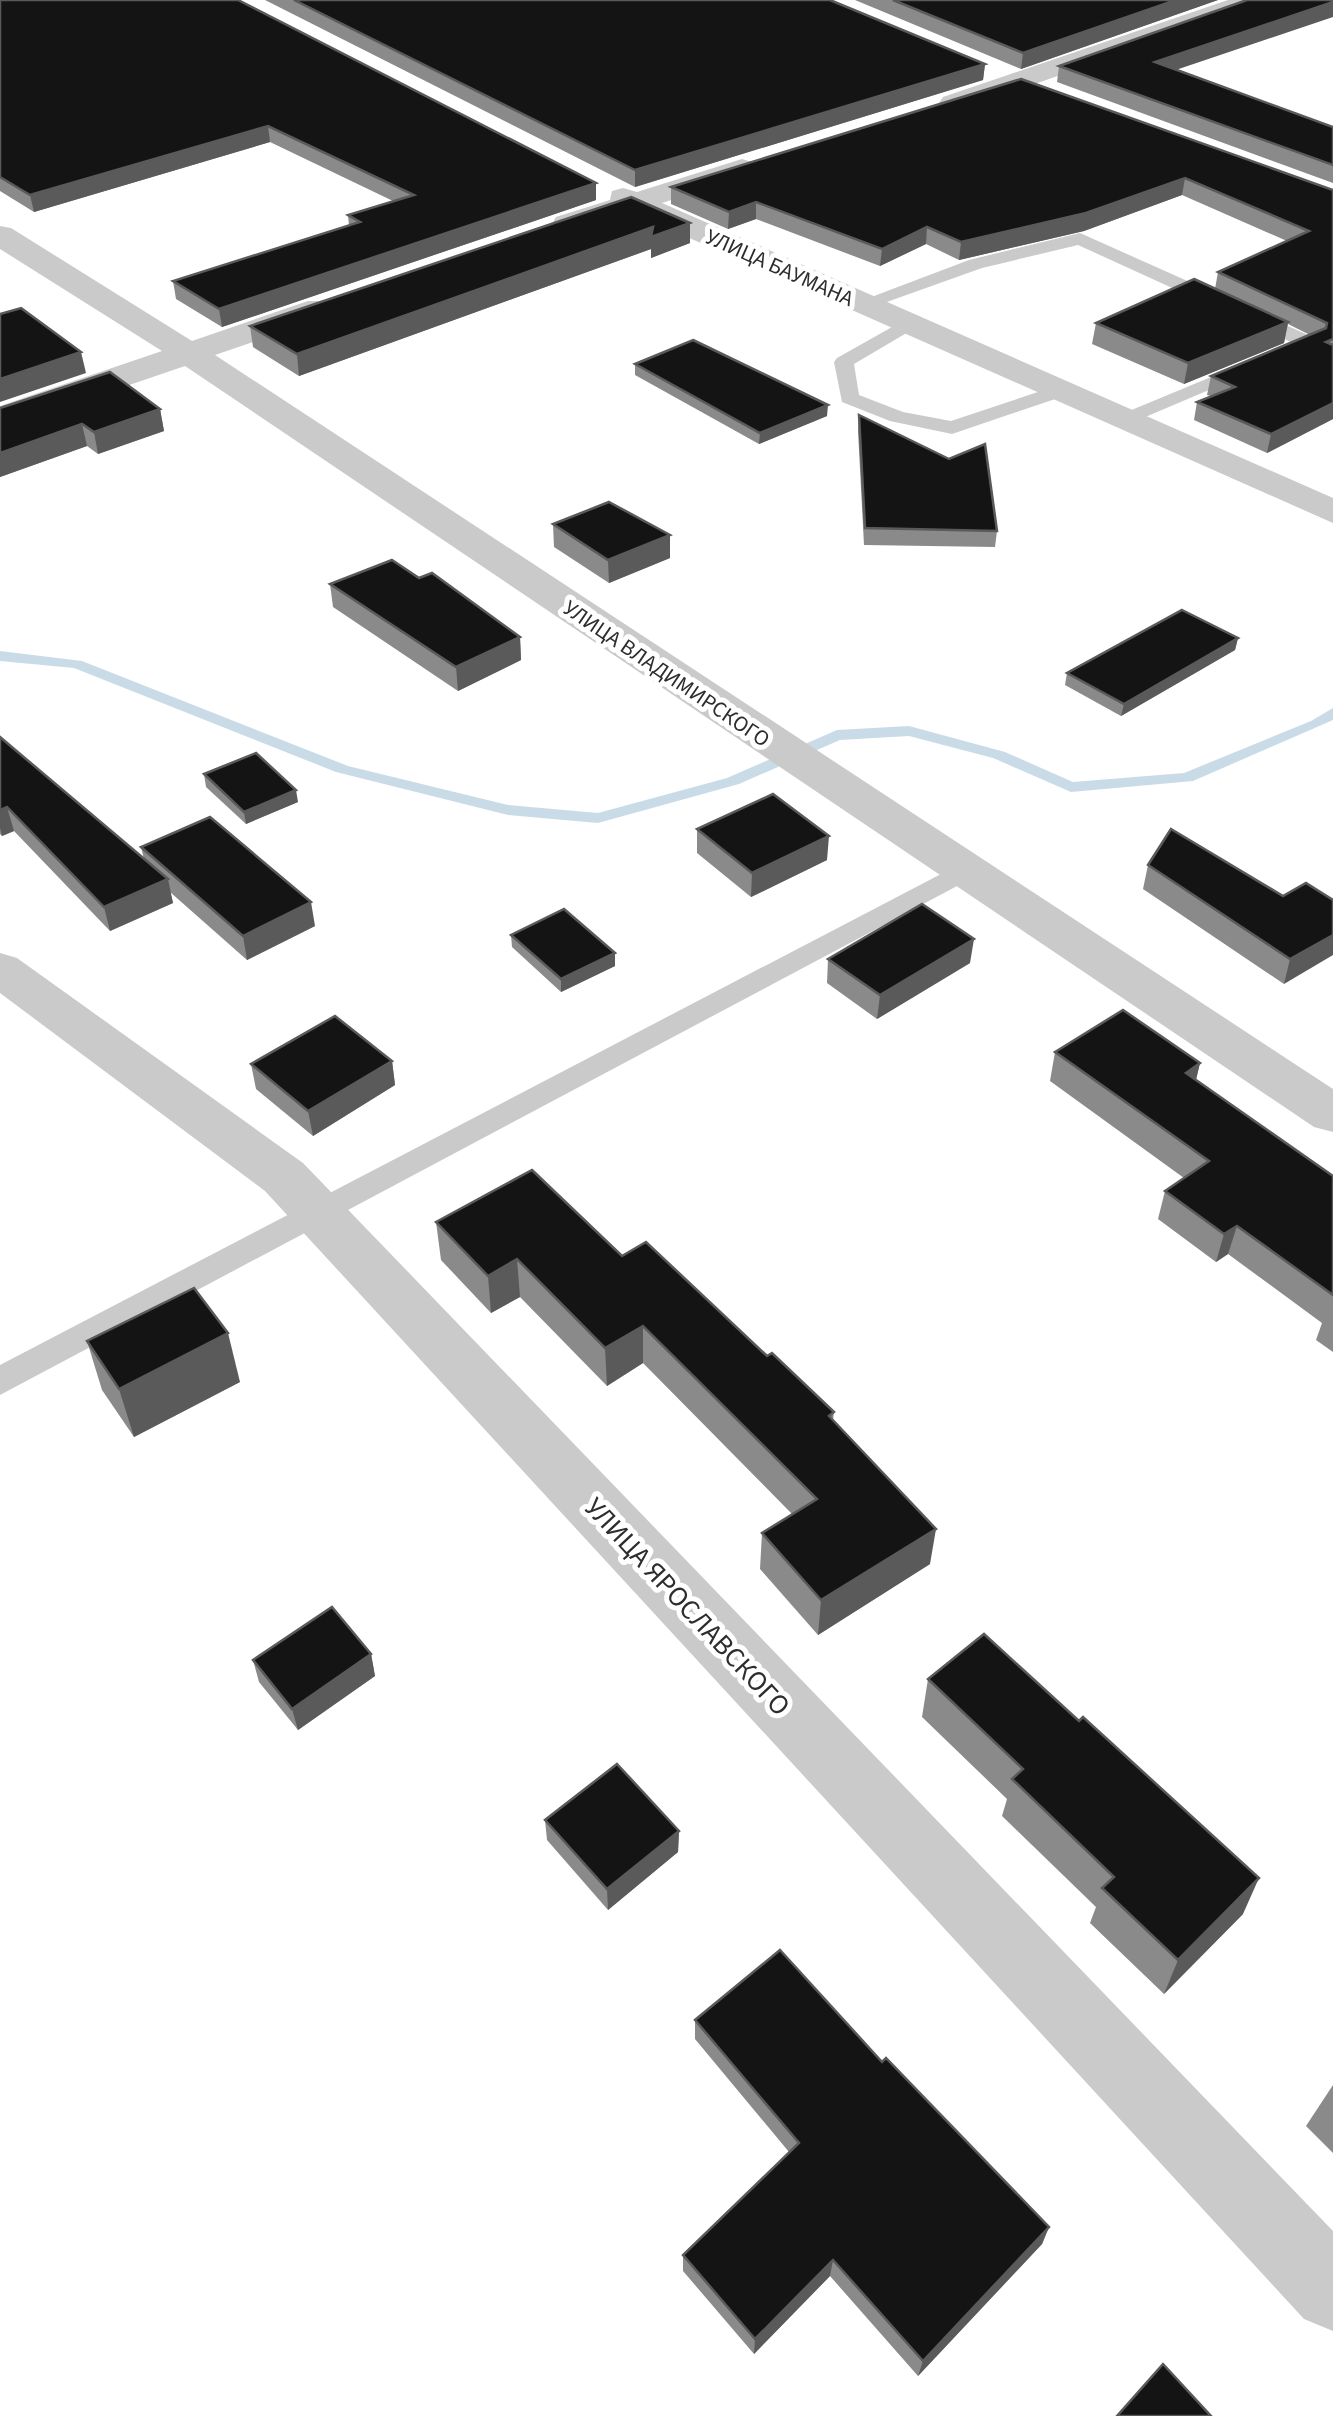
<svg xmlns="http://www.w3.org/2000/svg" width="1333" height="2416" font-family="'Source Sans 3',sans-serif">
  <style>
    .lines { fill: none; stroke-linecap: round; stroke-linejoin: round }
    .stream { fill: #cadbe8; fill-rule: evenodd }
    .lane { fill: #cacaca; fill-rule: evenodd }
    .street { fill: #cacaca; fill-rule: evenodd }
    .wall { fill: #8a8a8a }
    .shaded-wall { fill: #5a5a5a }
    .building { fill: #141414; stroke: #5a5a5a; stroke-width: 2.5 }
    .labels { text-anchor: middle; stroke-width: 10; stroke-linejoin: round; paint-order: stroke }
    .far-street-label { font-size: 22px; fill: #2d2d2d; stroke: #fff }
    .street-label { font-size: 28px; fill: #2d2d2d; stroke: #fff }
  </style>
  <rect width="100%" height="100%" fill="#fff"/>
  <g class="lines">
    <path class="stream" d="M0,651L82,661L348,766L508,805L598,813L727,778L837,730L909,726L1005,752L1073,782L1184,773L1311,721L1333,708V720L1193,781L1071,792L993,758L909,736L840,740L739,784L598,823L508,815L336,772L74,668L0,661Z"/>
    <g class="lane">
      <path d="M1080,233L1317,339L1320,343L1124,426L1113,420L1117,416L1293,343L1078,245L982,268L870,308L863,310L853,304L969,260Z"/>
      <path d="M908,318L915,320V328L854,364L859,395L903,412L951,421L1053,387H1067L1070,391L1067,395L952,434L890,421L842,402L834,362L837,358Z"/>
      <path d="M964,862L974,865L978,871L974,877L0,1395V1365Z"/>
    </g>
    <g class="street">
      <path d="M1228,0H1266L1262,5L963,109L953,111L939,103L943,97Z"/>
      <path d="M742,159L752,162L757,168L752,174L662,203L1333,498V523L633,213L567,233L556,231L552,224L556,217L610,200L612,191L623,188L637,192Z"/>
      <path d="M0,226L11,228L192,341L308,301H332L336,308L332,315L215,355L1333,1089V1132L1314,1127L185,366L0,429V406L162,351L0,249Z"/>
      <path d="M0,953L17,958L303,1163L1333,2231V2331L1304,2319L265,1191L0,993Z"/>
    </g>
  </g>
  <g class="wall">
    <path d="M0,0L596,183V200L222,327L176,299L173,281L349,226L348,215L393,201L270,142L34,212L0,191Z"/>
    <path d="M265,0H830L985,64L983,80L635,187Z"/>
    <path d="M855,0H1218L1021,69Z"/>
    <path d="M1059,66L1176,70L1333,127V183L1057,82Z"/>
    <path d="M1021,79L1333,190V419L1267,453L1194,420L1197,402L1211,396L1207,395L1211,376L1310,335L1288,324L1284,343L1184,384L1092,344L1096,323L1215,289L1218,272L1287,241L1182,195L1084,231L959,260L926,244L880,266L756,219L728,229L671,204V187Z"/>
    <path d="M631,197L690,243L651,258V249L299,376L253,347L250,326Z"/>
    <path d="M635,364L827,416L759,444L635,375Z"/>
    <path d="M0,408L160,409L164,431L98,454L87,446L0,477Z"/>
    <path d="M859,415L997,531L995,547L864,545L858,431Z"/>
    <path d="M553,524L670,535V558L609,583L554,547Z"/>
    <path d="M330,584L520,637L521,660L458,691L333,607Z"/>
    <path d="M1238,638L1235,650L1121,716L1065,685L1067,673Z"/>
    <path d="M0,737L144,859L141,847L315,926L247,960L170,892L173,903L110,931L14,831L2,836L0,834Z"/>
    <path d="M204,774L298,802L246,824L206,787Z"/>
    <path d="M697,829L827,860L751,897L697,853Z"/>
    <path d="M1148,865L1283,896L1333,900L1284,984L1143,889Z"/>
    <path d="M511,935L615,966L561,992L512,947Z"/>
    <path d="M828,959L970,963L877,1019L827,983Z"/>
    <path d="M1055,1052L1200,1063L1196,1080L1333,1176V1352L1316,1340L1322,1323L1228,1254L1216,1262L1158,1219L1165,1191L1184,1178L1050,1081Z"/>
    <path d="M392,1061L395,1085L313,1136L256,1089L251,1064Z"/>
    <path d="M436,1222L622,1256L767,1356L834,1412L833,1420L930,1564L818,1635L760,1569L762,1533L792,1514L643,1363L607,1386L520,1297L491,1313L441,1260Z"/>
    <path d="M87,1341L240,1382L134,1437L102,1390Z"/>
    <path d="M371,1654L375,1676L298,1730L259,1682L253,1660Z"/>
    <path d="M928,1679L1243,1914L1164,1994L1090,1923L1096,1907L1002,1816L1007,1799L922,1717Z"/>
    <path d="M545,1820L679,1831L678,1852L608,1910L547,1840Z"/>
    <path d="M695,2020L882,2062L1049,2227L1042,2244L918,2376L830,2276L754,2354L683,2271V2255L789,2152L695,2039Z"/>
    <path d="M1333,2085V2153L1306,2126Z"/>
  </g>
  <g class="shaded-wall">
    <path d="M1176,0H1218L1021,69L1023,53Z"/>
    <path d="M1333,2V17L1152,78L1155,62Z"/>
    <path d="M985,64L983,80L635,187V170Z"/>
    <path d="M268,126L270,142L34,212L30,195Z"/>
    <path d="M1185,178L1182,195L1084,231L959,260L961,242Z"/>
    <path d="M596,183V200L222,327L219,309Z"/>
    <path d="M756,202V219L728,229L729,212Z"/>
    <path d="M690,223V243L651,258V249L299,376L297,354L653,227Z"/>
    <path d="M927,227L926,244L880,266L882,249Z"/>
    <path d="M1288,322L1284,343L1184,384L1188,363Z"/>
    <path d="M81,352L86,373L0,402V379Z"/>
    <path d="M1333,403V419L1267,453L1271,434Z"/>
    <path d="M828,405L827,416L759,444L760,433Z"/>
    <path d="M160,409L164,431L98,454L94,432Z"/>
    <path d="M82,424L87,446L0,477V453Z"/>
    <path d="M670,535V558L609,583L608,560Z"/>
    <path d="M520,637L521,660L458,691L456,667Z"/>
    <path d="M1238,638L1235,650L1121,716L1124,704Z"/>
    <path d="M296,790L298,802L246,824L244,812Z"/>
    <path d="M7,807L14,831L2,836L0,828V810Z"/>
    <path d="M829,836L827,860L751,897L752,873Z"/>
    <path d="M168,879L173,903L110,931L104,907Z"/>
    <path d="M311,902L315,926L247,960L243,936Z"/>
    <path d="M1333,935V955L1284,984L1290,959Z"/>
    <path d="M974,939L970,963L877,1019L880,995Z"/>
    <path d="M615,953V966L561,992V979Z"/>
    <path d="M392,1061L395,1085L313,1136L308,1111Z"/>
    <path d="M1200,1063L1193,1092L1186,1073Z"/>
    <path d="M1237,1226L1228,1254L1216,1262L1224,1234Z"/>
    <path d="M517,1259L520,1297L491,1313L488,1276Z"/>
    <path d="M643,1326V1363L607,1386L605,1348Z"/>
    <path d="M228,1333L240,1382L134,1437L119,1389Z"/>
    <path d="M936,1529L930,1564L818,1635L821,1600Z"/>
    <path d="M371,1654L375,1676L298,1730L292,1709Z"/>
    <path d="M679,1831L678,1852L608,1910L607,1889Z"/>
    <path d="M1259,1878L1243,1914L1164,1994L1178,1960Z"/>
    <path d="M1049,2227L1042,2244L918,2376L923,2361Z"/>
    <path d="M833,2260L830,2276L754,2354L755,2339Z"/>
  </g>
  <g class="building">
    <path d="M0,0H238L596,183L219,309L173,281L360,222L348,215L414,195L268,126L30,195L0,177Z"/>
    <path d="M294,0H830L985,64L635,170Z"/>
    <path d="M893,0H1176L1023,53Z"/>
    <path d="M1247,0H1333V2L1155,62L1333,127V165L1059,66Z"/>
    <path d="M1021,79L1333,190V339L1326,342L1333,345V403L1271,434L1197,402L1235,387L1211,376L1326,328L1327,323L1218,272L1309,231L1185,178L1086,213L961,242L927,227L882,249L756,202L729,212L671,187Z"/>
    <path d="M631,197L690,223L651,237L653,227L297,354L250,326Z"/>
    <path d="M1194,279L1288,322L1188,363L1096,323Z"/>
    <path d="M21,308L81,352L0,379V314Z"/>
    <path d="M693,340L828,405L760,433L635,364Z"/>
    <path d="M110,372L160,409L94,432L82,424L0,453V408Z"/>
    <path d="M859,415L949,459L985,444L997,531L865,528Z"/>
    <path d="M609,502L670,535L608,560L553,524Z"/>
    <path d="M392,560L419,578L432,573L520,637L456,667L330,584Z"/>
    <path d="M1182,610L1238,638L1124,704L1067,673Z"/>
    <path d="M0,737L168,879L104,907L7,807L0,810Z"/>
    <path d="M256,753L296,790L244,812L204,774Z"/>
    <path d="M773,794L829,836L752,873L697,829Z"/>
    <path d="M210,817L311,902L243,936L141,847Z"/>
    <path d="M1171,829L1283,896L1306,883L1333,900V935L1290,959L1148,865Z"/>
    <path d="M922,904L974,939L880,995L828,959Z"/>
    <path d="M564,909L615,953L561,979L511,935Z"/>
    <path d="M1123,1010L1200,1063L1186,1073L1333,1176V1295L1237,1226L1224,1234L1165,1191L1209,1161L1055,1052Z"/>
    <path d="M335,1016L392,1061L308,1111L251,1064Z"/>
    <path d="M532,1170L622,1256L646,1242L767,1356L772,1353L834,1412L829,1416L936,1529L821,1600L762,1533L817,1499L643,1326L605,1348L517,1259L488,1276L436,1222Z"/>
    <path d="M194,1288L228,1333L119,1389L87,1341Z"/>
    <path d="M332,1607L371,1654L292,1709L253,1660Z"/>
    <path d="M984,1634L1079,1721L1083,1717L1259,1878L1178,1960L1102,1888L1114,1877L1012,1779L1023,1769L928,1679Z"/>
    <path d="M617,1764L679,1831L607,1889L545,1820Z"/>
    <path d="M780,1950L882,2062L886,2058L1049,2227L923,2361L833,2260L755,2339L683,2255L799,2143L695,2020Z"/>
    <path d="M1163,2364L1211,2416H1117Z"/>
  </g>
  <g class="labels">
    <g class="far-street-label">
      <text transform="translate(780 267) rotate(24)" y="8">УЛИЦА БАУМАНА</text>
      <text transform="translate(667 673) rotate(34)" y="8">УЛИЦА ВЛАДИМИРСКОГО</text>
    </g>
    <g class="street-label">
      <text transform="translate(688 1606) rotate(47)" y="10">УЛИЦА ЯРОСЛАВСКОГО</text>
    </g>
  </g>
</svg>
